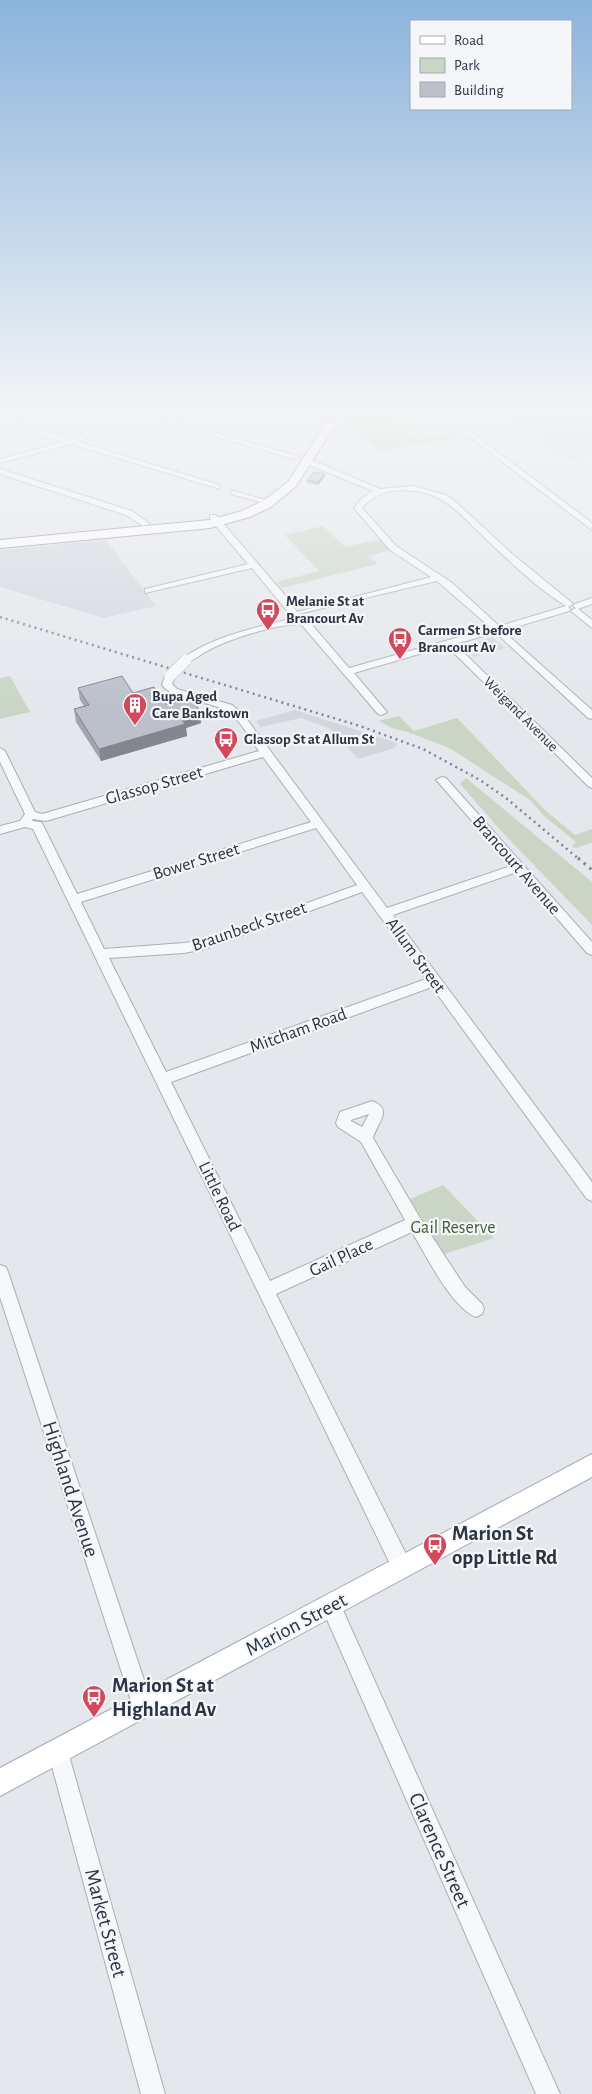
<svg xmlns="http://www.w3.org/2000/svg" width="592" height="2094" font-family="'Alegreya Sans',sans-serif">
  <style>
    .built { fill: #d2d6de }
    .green { fill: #c9d6c5 }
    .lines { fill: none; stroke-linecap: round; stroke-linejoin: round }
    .minor-casing { stroke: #a9aeb7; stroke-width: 2 }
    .major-casing { stroke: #a3abb8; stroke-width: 2 }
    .highway-casing { stroke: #8b94a3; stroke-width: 2 }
    .minor { fill: #f7f8fa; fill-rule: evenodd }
    .major { fill: #fff; fill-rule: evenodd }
    .highway { fill: #fff; fill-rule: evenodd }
    .rail-far1 { stroke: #7d8696; stroke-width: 2.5; stroke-dasharray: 2 4; stroke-linecap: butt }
    .rail { stroke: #7d8696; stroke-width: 3; stroke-dasharray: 2.5 5; stroke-linecap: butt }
    .minor-bridge-casing { stroke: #a9aeb7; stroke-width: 12; stroke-linecap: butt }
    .minor-bridge { stroke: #f7f8fa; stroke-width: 11 }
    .wall { fill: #a1a5ae }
    .shaded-wall { fill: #83868d }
    .building { fill: #bbc0ca; stroke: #83868d }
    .labels { text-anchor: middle; stroke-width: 4.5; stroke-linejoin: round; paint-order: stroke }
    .far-poi-label { font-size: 15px; font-weight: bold; fill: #2b3445; stroke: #f4f6f9; text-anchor: start }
    .far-street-label { font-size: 15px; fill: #2b3445; stroke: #f4f6f9 }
    .street-label { font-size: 18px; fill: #2b3445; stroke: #f4f6f9 }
    .park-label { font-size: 18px; fill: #3f6138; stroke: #f4f6f9 }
    .near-street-label { font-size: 21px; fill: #2b3445; stroke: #f4f6f9 }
    .near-poi-label { font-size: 21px; font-weight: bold; fill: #2b3445; stroke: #f4f6f9; text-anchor: start }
  </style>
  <rect width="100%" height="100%" fill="#e4e7ec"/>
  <g class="built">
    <path d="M502,413H592V455L569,460Z"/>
    <path d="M106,540L156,606L103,618L0,587V550Z"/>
    <path d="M492,637L505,648L474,657L464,646Z"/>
    <path d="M295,710L397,743L395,748L358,759L331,729L301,718L261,727L256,721Z"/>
  </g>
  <g class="green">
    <path d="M359,413H381L415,440L457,431L464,436L380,452L344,421Z"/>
    <path d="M323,526L345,547L380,539L391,550L369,556L378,564L282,588L277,582L319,571L285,535Z"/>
    <path d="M10,676L30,712L0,719V678Z"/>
    <path d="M399,716L414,731L457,718L546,811L575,835L592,829V843L575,848L572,846L576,842L544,816L530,800L451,749L411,733L392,728L379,721Z"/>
    <path d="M466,778L592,882V925L504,834L460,784Z"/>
    <path d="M443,1185L494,1238L444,1254L410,1199Z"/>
  </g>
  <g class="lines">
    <g class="minor-casing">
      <g id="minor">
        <path d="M119,413H128L78,442L220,485V489L71,444L0,463V459L63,442L0,422V418L71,439Z"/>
        <path d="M135,413H145L301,457L294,459Z"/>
        <path d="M305,413H316L333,418L329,420Z"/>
        <path d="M438,413H446L592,523V530Z"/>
        <path d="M304,459H310L380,489L413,486L446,495L457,503L511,553L571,602L573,604L568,607L571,609L569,611L503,631L592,710V719L588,718L496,633L501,630L498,628L500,626L566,606C538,589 508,560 484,537C470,524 457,508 440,499C418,487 379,485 362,508L396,546L451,582L497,624V628H491L437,581L298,614V618L307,619L349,668L488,629H494V633L455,644L592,778V788L588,786L447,646L354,673L387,712L382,715L378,714L301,624C276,624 229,639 207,651C199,655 191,664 183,662V658C216,635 255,628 293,618L252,568L145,593V589L248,564L210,519V515H216L284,594L297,612L431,577L390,550L354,508L362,498L373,491L304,463Z"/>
        <path d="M0,469L132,511L150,524L143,526L126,515L0,474Z"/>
        <path d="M231,490L265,500L261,502L231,494Z"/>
        <path d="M592,598V604L578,609L592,620V628L571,611L576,608L573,606L575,604Z"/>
        <path d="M170,673L175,676L172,684L177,689L232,705L243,714L387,908L511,866L438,782L436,780L442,777L446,778L592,942V955L587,953L517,872L393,915L592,1182V1201L587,1199L432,987L171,1082L270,1281L405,1220L361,1142L338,1127L336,1123L340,1112L372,1101C394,1109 377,1123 373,1138L420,1218L465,1287L482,1304L484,1309L482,1314L476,1317C451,1307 426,1255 412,1232L276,1294L409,1560L412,1567L409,1574L402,1577L395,1574L33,829L25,827L0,834V826L20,821L25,814L0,762V748L5,751L35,812L42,814L259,751C249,738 239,716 223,709C204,700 176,702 162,685L165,676ZM263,757L311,822L77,894L43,825L41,822L32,821L33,819L46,821ZM316,828L357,885L204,940L184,943L104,949L81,902ZM362,892L426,979L166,1072L109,958L184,953L205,949ZM369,1114L362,1127L351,1121V1120Z"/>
        <path d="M0,1265L6,1267L8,1272L153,1707L150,1714L143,1717L136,1714L133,1707L0,1297Z"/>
        <path d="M331,1596L338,1599L560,2094H536L321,1606L324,1599Z"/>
        <path d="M58,1742L65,1745L68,1752L165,2094H141L48,1752L51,1745Z"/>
      </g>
    </g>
    <g class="major-casing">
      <path id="major" d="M592,1454V1477L0,1796V1768Z"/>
    </g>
    <g class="highway-casing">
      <path id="highway" d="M344,413H356L332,430L296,486L271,507L250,517L210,528L0,548V540L209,520L242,511L263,501L288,482L324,426Z"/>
    </g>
    <use href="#minor" class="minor"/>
    <use href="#major" class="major"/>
    <use href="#highway" class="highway"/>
    <path class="rail-far1" d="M0,617L360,726L423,749L480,780L506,798L580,860"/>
    <path class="rail" d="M578,858L592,870"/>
    <g class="minor-bridge-casing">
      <path id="minor-bridge" d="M170,676L186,660"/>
    </g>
    <use href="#minor-bridge" class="minor-bridge"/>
  </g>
  <g class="wall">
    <path d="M325,474V476L318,485L307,483V480Z"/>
    <path d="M78,688L133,693L167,705L201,723L186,728L187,736L101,761L76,722L74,709L84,706L80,700Z"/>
  </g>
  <g class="shaded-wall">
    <path d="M325,474V476L318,485V482Z"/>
    <path d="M200,711L201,723L186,728L187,736L101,761L99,749L180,717Z"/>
  </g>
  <g class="building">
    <path d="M314,472L325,474L318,482L307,480Z"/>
    <path d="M122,676L133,693L154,687L167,705L191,698L200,711L180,717L185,724L99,749L74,709L89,705L78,688Z"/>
  </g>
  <linearGradient id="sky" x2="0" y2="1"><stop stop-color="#8bb4dd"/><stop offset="0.58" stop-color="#f3f4f6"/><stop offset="1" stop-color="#f3f4f6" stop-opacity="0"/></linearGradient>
  <rect width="592" height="706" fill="url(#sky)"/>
  <defs>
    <g id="bus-pin" transform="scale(1.25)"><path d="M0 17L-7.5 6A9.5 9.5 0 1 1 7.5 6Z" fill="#d1495b" stroke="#f4f6f9"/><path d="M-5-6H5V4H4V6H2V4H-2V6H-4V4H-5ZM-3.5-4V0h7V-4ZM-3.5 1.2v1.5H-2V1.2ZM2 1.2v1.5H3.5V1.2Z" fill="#fff"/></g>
    <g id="building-pin" transform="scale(1.25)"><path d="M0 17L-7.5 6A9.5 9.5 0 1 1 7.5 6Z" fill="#d1495b" stroke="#f4f6f9"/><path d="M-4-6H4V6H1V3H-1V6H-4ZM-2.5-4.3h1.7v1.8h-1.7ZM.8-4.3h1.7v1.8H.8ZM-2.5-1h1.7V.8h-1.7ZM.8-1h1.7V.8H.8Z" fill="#fff"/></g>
  </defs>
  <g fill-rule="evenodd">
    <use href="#bus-pin" x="268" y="610"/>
    <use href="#bus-pin" x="400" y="639"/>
    <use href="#building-pin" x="135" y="705"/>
    <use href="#bus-pin" x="226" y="739"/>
    <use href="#bus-pin" x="435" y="1545"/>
    <use href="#bus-pin" x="94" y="1697"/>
  </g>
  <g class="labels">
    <g class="far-poi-label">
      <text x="286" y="606">Melanie St at<tspan x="286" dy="17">Brancourt Av</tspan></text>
      <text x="418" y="635">Carmen St before<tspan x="418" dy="17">Brancourt Av</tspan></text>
      <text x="152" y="701">Bupa Aged<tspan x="152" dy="17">Care Bankstown</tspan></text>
      <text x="244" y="744">Glassop St at Allum St</text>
    </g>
    <g class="far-street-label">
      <text transform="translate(521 714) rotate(45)" y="5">Weigand Avenue</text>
    </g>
    <g class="street-label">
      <text transform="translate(154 785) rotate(-16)" y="6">Glassop Street</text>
      <text transform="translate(196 861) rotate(-17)" y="6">Bower Street</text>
      <text transform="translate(517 865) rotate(49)" y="6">Brancourt Avenue</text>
      <text transform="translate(249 926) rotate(-19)" y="6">Braunbeck Street</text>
      <text transform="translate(416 955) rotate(54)" y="6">Allum Street</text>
      <text transform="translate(298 1030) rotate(-20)" y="6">Mitcham Road</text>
      <text transform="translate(220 1196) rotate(64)" y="6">Little Road</text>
      <text transform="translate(341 1257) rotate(-25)" y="6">Gail Place</text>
    </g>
    <g class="park-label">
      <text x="453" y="1233">Gail Reserve</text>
    </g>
    <g class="near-street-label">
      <text transform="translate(71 1489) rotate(72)" y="7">Highland Avenue</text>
      <text transform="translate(296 1624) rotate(-28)" y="7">Marion Street</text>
      <text transform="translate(440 1850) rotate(66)" y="7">Clarence Street</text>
      <text transform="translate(106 1923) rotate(75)" y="7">Market Street</text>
    </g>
    <g class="near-poi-label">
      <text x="452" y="1540">Marion St<tspan x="452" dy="24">opp Little Rd</tspan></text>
      <text x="112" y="1692">Marion St at<tspan x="112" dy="24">Highland Av</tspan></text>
    </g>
  </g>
  <rect x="410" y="20" width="162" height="90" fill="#f4f6f9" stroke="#a4a8b1"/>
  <rect x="420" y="36" width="25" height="8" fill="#ffffff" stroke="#a4a8b1"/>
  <text x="454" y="45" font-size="15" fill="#2b3445">Road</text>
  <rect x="420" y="58" width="25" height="15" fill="#c9d6c5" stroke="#a4a8b1"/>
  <text x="454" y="70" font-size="15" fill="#2b3445">Park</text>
  <rect x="420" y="82" width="25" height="15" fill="#bbc0ca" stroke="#a4a8b1"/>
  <text x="454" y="95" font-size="15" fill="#2b3445">Building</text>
</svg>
